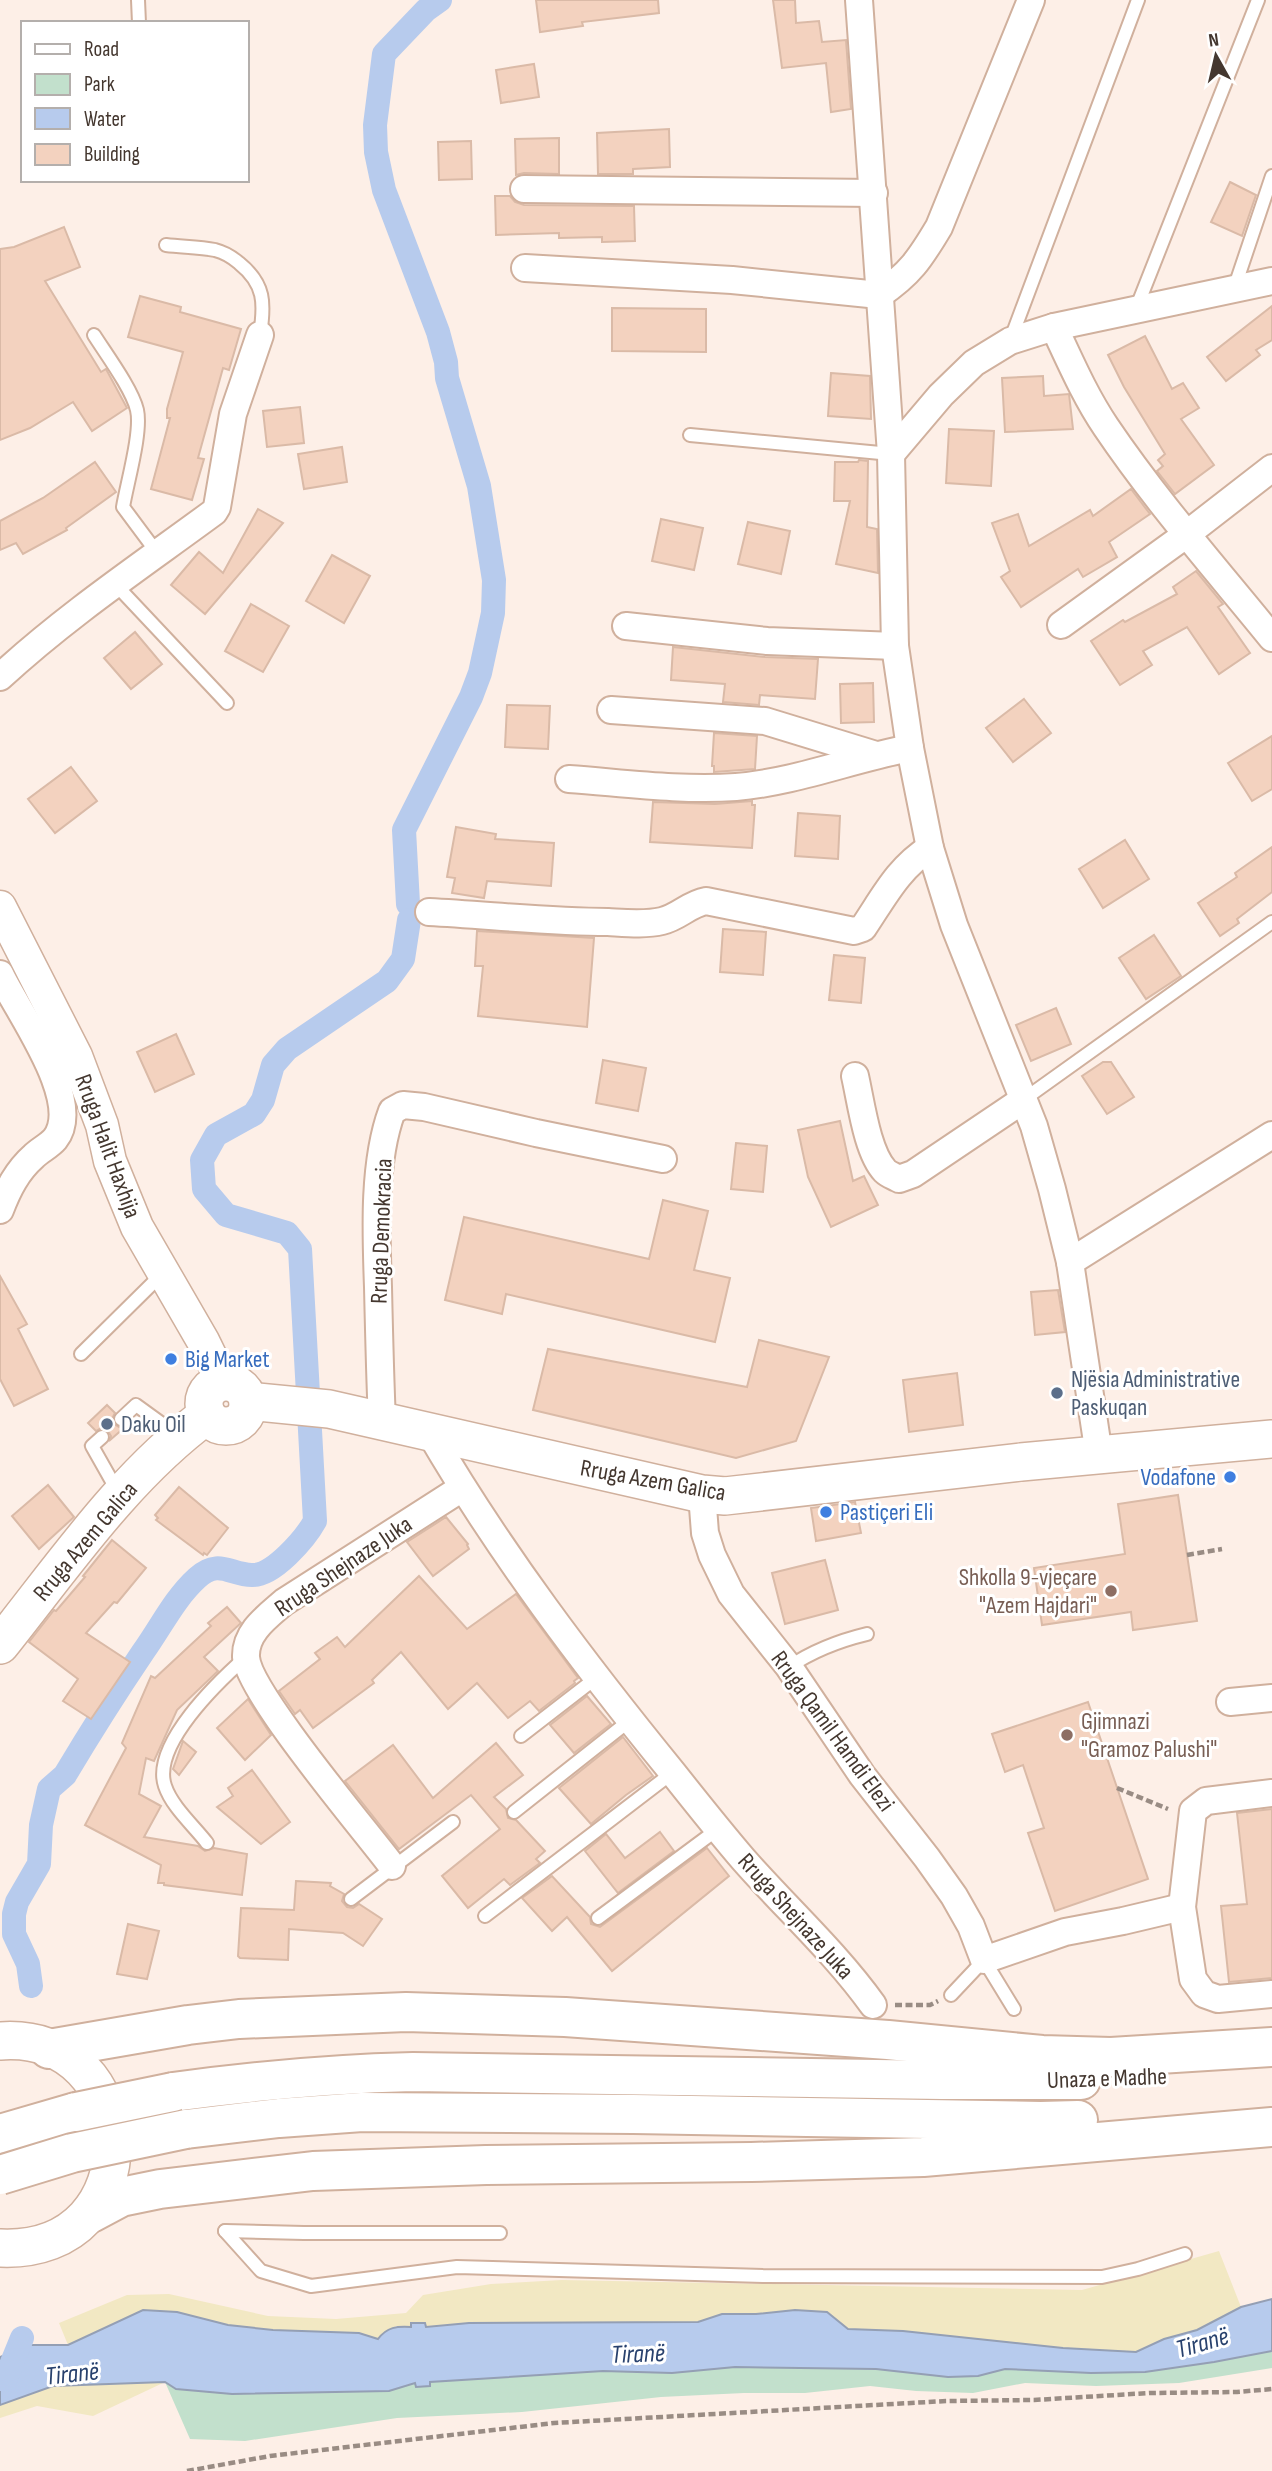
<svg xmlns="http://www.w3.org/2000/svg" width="1272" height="2471" font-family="'Sofia Sans Condensed',sans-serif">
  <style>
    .green { fill: #c2e0cc }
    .sand { fill: #f2e8c3 }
    .water { fill: #b7cbed; stroke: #949fb4; stroke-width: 2 }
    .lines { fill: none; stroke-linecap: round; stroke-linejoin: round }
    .canal { stroke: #b7cbed; stroke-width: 24 }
    .building { fill: #f3d2bf; stroke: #dabaa7; stroke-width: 2 }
    .service-casing { stroke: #d0b09d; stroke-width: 16 }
    .minor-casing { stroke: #d0b09d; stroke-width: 30 }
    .tertiary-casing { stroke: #d0b09d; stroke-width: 35 }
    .secondary-casing { stroke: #d0b09d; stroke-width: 40 }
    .trunk-casing { stroke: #d0b09d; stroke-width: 42 }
    .path { stroke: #998c84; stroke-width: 4.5; stroke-dasharray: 7 3.5; stroke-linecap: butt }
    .service { stroke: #fff; stroke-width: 12 }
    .minor { stroke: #fff; stroke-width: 26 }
    .tertiary { stroke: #fff; stroke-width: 32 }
    .secondary { stroke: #fff; stroke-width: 37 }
    .trunk { stroke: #fff; stroke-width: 38 }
    .trunk-bridge-casing { stroke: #d0b09d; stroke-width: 42; stroke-linecap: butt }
    .trunk-bridge { stroke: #fff; stroke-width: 38 }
    .shop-dot { fill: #3f7fe0; stroke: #fff; stroke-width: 2.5 }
    .service-dot { fill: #5c6f8a; stroke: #fff; stroke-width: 2.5 }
    .education-dot { fill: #8d6e63; stroke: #fff; stroke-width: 2.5 }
    .labels { text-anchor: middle; stroke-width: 6; stroke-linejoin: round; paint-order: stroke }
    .street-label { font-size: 24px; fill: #44372f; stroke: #fff }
    .shop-label { font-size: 24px; fill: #366cbe; stroke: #fff; text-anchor: start }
    .service-label { font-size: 24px; fill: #4e5e75; stroke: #fff; text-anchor: start }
    .education-label { font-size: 24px; fill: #785e54; stroke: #fff; text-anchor: end }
    .water-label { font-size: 26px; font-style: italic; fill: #28416d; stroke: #fff }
  </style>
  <rect width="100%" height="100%" fill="#fdefe7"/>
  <path class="green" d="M1272,2351V2368L1179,2383L1096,2386L1025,2383L973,2393L916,2391L870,2386L805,2393H744L661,2397L522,2412L397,2418L245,2441L190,2439L165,2382L177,2389L232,2394L389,2391L416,2383L430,2386L429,2382L603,2371L672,2373L735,2367L876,2369L948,2377L978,2376L1005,2369L1145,2372Z"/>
  <g class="sand">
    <path d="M1219,2251L1241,2307L1197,2330L1164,2339L1136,2352L1063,2348L903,2331L848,2329L827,2312L722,2314L698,2322L469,2323L425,2327V2323H412L411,2327L396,2326L378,2339L359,2333L273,2330L228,2325L177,2312L143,2310L68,2345L59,2323L127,2295L169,2294L268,2316L336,2319L406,2313L423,2295L491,2284L562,2280L1082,2290Z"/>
    <path d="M165,2382L93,2416L37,2406L0,2418V2405L53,2386Z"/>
  </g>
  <path class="water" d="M1272,2299V2351L1214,2362L1145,2372L1091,2373L1005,2369L978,2376L948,2377L876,2369L735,2367L672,2373L603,2371L430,2382V2386L416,2387L415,2383L389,2391L232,2394L176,2389L165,2382L53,2386L0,2405V2357L30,2345H68L143,2310L177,2312L228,2325L273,2330L359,2333L378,2339C387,2327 397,2326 411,2327V2323H425L426,2327L469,2323L698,2322L722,2314H756L795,2310L827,2312L848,2329L903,2331L1063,2348L1136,2352L1164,2339L1197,2330L1241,2307Z"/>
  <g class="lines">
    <g class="canal">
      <path d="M408,904L404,830L471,697L480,673L493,613L494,580L479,486L447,378L446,362L438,332L384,190L376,152L375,125L384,54L426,10L440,0"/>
      <path d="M31,1986L28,1964L14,1934V1914L17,1902L39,1864L41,1825L49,1789L65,1775C90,1733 116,1692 143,1652C161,1627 174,1599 197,1578C219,1558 230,1575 252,1575C273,1576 305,1539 315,1521L300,1249L287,1233L226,1215L204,1189L202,1160L216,1135L254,1114L263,1100L273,1065L287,1049L387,981L403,959L409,920"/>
      <path d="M5,2380L22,2338"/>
    </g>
  </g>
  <g class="building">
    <path d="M536,0H658L659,13L582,22L583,26L540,32Z"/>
    <path d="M773,0H795L796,23L819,21L822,42L846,40L851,109L831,112L826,63L782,68Z"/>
    <path d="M534,64L539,97L501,103L496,70Z"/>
    <path d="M669,129L670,167L633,169V174H598L597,133Z"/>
    <path d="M559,138V174L524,173L516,175L515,139Z"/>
    <path d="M471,141L472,179L439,180L438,142Z"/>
    <path d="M1230,182L1256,195L1242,236L1211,222Z"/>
    <path d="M495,196H510L515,202L524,205L634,206L635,241L602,242V237L559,238V233L496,235Z"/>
    <path d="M64,227L80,267L45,281L101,372L106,369L127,408L92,431L73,402L30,428L0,440V249L14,247Z"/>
    <path d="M140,296L181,307L180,312L241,329L229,370L223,368L198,458L204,459L192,500L151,489L170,418H167V409L183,352L128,337Z"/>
    <path d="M1272,306V340L1256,350L1260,355L1226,381L1207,357Z"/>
    <path d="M612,308L706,309V352L612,351Z"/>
    <path d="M1145,336L1172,389L1183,383L1199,408L1181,419L1214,465L1175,494L1157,471L1163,466L1158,460L1165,454L1124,387L1108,355Z"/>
    <path d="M831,373L870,376L871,419L828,416Z"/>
    <path d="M1043,376L1044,396L1069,394L1073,429L1005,432L1002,378Z"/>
    <path d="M300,407L304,443L267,447L263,411Z"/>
    <path d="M949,429L994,431L991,486L946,483Z"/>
    <path d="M342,447L347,482L304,489L298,454Z"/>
    <path d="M859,460L868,461L867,527L877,529L878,573L836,564L850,501H834L835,462H858Z"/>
    <path d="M95,462L116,492L66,528L67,530L23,554L16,543L0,550V521L43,498Z"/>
    <path d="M1131,489L1150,514L1109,542L1117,557L1083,577L1078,569L1021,607L1001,577L1010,571L992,523L1018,514L1029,546L1090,510L1093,516Z"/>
    <path d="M258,509L283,523L205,614L171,585L199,552L223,573Z"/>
    <path d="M661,519L703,528L694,570L652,561Z"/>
    <path d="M748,522L790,531L781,574L738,564Z"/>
    <path d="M332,555L370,576L344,623L306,601Z"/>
    <path d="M1196,571L1223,604L1218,607L1250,653L1219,674L1187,627L1143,651L1152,665L1120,685L1091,641L1123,620L1125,622L1177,594L1173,587Z"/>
    <path d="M251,604L289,626L263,672L225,651Z"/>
    <path d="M135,632L162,664L131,689L104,658Z"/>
    <path d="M673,647L765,657L818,659L815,699L760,695L759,705L723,702L725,684L671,680Z"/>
    <path d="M873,683L874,722L841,723L840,684Z"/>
    <path d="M1024,699L1051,733L1013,762L986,728Z"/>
    <path d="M507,705L550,706L548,749L505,747Z"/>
    <path d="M714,733L757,736L755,769L714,772V766H712Z"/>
    <path d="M1272,736V789L1252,801L1228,763Z"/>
    <path d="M71,767L97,801L55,833L28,799Z"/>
    <path d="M752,801V805H755L752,848L650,842L653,802L715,804Z"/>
    <path d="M798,813L840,816L838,859L795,856Z"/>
    <path d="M456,827L496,834L495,839L554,843L551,886L487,881L484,898L452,893L455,878L447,877Z"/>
    <path d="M1125,840L1149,879L1103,908L1079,869Z"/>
    <path d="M1272,847V892L1237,919L1239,923L1220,936L1198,903L1237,877L1235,873Z"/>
    <path d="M723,929L766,932L763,975L720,972Z"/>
    <path d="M477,931L594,938L587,1027L478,1016L483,966H475Z"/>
    <path d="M1154,935L1181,976L1146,999L1119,958Z"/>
    <path d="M834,955L865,958L861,1003L829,1000Z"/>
    <path d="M1056,1008L1071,1044L1031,1061L1016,1025Z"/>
    <path d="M176,1034L194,1074L155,1092L137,1052Z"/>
    <path d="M603,1060L646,1068L638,1111L596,1103Z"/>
    <path d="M1103,1062H1111L1134,1097L1107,1114L1082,1076Z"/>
    <path d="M840,1121L853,1181L864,1176L878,1205L831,1227L808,1177L798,1130Z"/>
    <path d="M736,1143L767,1146L763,1192L731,1189Z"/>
    <path d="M663,1200L708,1211L694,1270L730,1278L715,1342L506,1294L502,1314L445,1300L464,1217L649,1259Z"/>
    <path d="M0,1276L27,1324L18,1329L48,1389L14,1406L0,1379Z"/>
    <path d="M1058,1290L1065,1332L1035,1335L1031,1292Z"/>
    <path d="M759,1340L829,1357L796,1441L736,1458L533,1410L548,1349L747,1387Z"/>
    <path d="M957,1373L963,1425L909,1432L903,1380Z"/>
    <path d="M107,1405L115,1413L113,1417L114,1424L119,1427H125L109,1441L111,1436L108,1431L101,1428L96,1431L88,1423Z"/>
    <path d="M48,1485L74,1517L39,1549L12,1516Z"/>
    <path d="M179,1487L228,1528L207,1555L204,1553L203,1555L156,1520L158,1518L155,1515Z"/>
    <path d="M1178,1495L1197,1621L1133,1630L1131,1612L1042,1625L1034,1568L1125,1554L1118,1504Z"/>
    <path d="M855,1502L861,1533L816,1541L811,1508Z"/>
    <path d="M446,1517L468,1544L467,1545L469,1549L433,1576L407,1542Z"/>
    <path d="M112,1540L146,1568L117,1603L114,1602L86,1633L130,1662L91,1719L63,1701L78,1679L29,1642L54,1610L56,1611L85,1577L83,1576Z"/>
    <path d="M825,1560L838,1610L785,1624L772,1573Z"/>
    <path d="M419,1576L467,1629L516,1594L578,1678L574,1681L575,1683L539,1711L530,1701L508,1718L477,1683L448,1709L401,1652L372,1680L374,1683L313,1728L300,1710L295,1714L279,1691L320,1659L315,1653L337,1637L345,1647Z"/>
    <path d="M227,1607L241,1623L204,1657L218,1671L177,1710L154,1761L146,1758L139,1794L161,1806L144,1837L198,1846L205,1851L214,1848L247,1854L242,1895L164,1885V1883H158L161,1865L85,1825L126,1748L122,1743L151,1676L155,1678L211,1626L208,1623Z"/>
    <path d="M587,1696L611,1724L574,1753L550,1725Z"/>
    <path d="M248,1699L271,1735L245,1760L217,1728Z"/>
    <path d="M1088,1702L1148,1879L1055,1911L1028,1833L1044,1828L1023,1765L1005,1772L992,1734Z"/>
    <path d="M623,1737L653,1776L626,1795L591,1824L559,1788Z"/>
    <path d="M183,1741L196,1752L179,1775L173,1769Z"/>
    <path d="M496,1743L523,1775L494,1797L506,1809L508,1818L516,1820L545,1851L536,1859L540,1863L510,1885L504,1879L468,1908L442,1876L500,1829L471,1795L399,1849L345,1781L393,1745L433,1798Z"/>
    <path d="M252,1770L290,1822L261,1844L217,1807L233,1796L228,1788Z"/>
    <path d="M1272,1809V1978L1229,1982L1221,1906L1247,1904L1237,1813Z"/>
    <path d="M660,1832L674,1851L618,1893L585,1851L606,1834L625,1858Z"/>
    <path d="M707,1848L729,1876L612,1971L567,1917L552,1931L522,1898L552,1876L590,1917L591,1924L600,1927Z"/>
    <path d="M296,1881L331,1883L330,1886L344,1894L342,1901L347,1907L353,1908L359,1904L382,1919L363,1946L343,1933L289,1929L288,1960L240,1958L238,1956L241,1908L294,1910Z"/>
    <path d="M128,1924L159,1931L147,1979L117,1974Z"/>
  </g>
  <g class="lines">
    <g class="service-casing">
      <g id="service">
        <path d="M138,0L139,23"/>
        <path d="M166,245C182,247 199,247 215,250C223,252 232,257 239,263C265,284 265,303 260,335"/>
        <path d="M1234,289L1272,176"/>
        <path d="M1136,309L1258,0"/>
        <path d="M94,335C106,354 132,389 137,410C142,432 127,483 123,507L158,554"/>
        <path d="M1010,341L1138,0"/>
        <path d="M690,435L891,454"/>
        <path d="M116,585L227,703"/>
        <path d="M1023,1100L1272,922"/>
        <path d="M81,1354L163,1273"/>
        <path d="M121,1419L136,1405L176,1434"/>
        <path d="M102,1437L92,1446L118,1492"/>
        <path d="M789,1667C814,1650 838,1641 867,1634"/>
        <path d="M521,1736L596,1678"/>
        <path d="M514,1812L629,1721"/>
        <path d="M207,1843C194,1826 172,1807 165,1786C151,1745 219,1681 246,1657"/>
        <path d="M351,1899L453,1822"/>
        <path d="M485,1916L672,1773"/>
        <path d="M598,1918L718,1829"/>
        <path d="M951,1995L984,1960L1014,2009"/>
        <path d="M225,2231L261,2271L311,2286L457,2267L763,2276L1102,2277L1138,2269L1185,2254"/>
        <path d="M225,2231L304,2233H500"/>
      </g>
    </g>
    <g class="minor-casing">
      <g id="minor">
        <path d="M859,0L891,454L895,646L910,748L930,848L954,925L1034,1126L1052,1189L1070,1262L1099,1455"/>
        <path d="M524,189L874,193"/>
        <path d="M525,268L732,280L879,295C910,274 920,259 939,227L1031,0"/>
        <path d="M1054,327C1070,361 1085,396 1106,427C1156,501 1216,569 1272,638"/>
        <path d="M891,454L941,395L974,363L1010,341L1054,327L1272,281"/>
        <path d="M1061,625L1187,534L1272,468"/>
        <path d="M626,626L767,641L895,646"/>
        <path d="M0,677C66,616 142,565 214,512L217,507L233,414L260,335"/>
        <path d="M611,710L765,721L876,755"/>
        <path d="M569,779C624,783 681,791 736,787C796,782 852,759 910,748"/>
        <path d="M429,912C488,915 548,922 608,922C626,923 645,925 662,921C679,917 689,904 706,901L854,931L863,928C884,897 898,868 930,848"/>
        <path d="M0,974C17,1011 85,1101 55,1139C49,1146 40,1150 34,1156C17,1171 8,1189 0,1210"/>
        <path d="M855,1076C861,1102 867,1152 885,1171C889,1175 894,1176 899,1179L913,1174L1023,1100"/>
        <path d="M1070,1262L1272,1135"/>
        <path d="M382,1421C380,1377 379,1332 378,1287C376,1233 373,1162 392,1111L403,1105L424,1107L536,1133L663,1159"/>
        <path d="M430,1433C500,1553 585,1665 673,1773C696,1802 719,1831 743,1859C786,1908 835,1952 873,2005"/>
        <path d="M702,1494L705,1533L712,1555L731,1594L789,1667L862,1775L927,1858L954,1896L971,1926L984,1960L1065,1932L1123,1921L1182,1907"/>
        <path d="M1230,1702L1272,1698"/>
        <path d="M1272,1793L1206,1801L1193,1811L1182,1907L1193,1979L1204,1994L1218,1999L1272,1994"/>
        <path d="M392,1866C365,1830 248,1692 246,1657C245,1632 267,1617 284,1602L462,1488"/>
      </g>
    </g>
    <g class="tertiary-casing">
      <path id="tertiary" d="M0,907L76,1056L102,1125L110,1161L137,1227L203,1341L223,1382"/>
    </g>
    <g class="secondary-casing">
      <g id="secondary">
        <circle cx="226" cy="1404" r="22"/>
        <path d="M248,1401L329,1409L702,1494L725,1496L1021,1462L1272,1439"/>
        <path d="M0,1645C64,1565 124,1476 207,1415"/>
        <path d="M0,2041C144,2030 155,2255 0,2248"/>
      </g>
    </g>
    <g class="trunk-casing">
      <g id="trunk">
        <path d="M49,2049L188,2025L239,2019L406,2012L565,2017L664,2024L888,2040L1042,2055L1111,2057L1272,2047"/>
        <path d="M173,2092C253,2081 332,2074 413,2072L942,2080H1081"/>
        <path d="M186,2129L279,2118L362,2112L633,2114L1041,2121L1078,2120"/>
        <path d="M0,2134L76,2112"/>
        <path d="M91,2213L121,2197L160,2189L313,2171L486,2165L751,2162L923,2157L1272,2127"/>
      </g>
    </g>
    <g class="path">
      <path d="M1187,1555L1222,1549"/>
      <path d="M1117,1788L1168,1809"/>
      <path d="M895,2005H930L938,2001"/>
      <path d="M187,2471L270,2456L554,2423L946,2401L1034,2400L1149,2393L1237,2392L1272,2389"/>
    </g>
    <use href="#service" class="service"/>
    <use href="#minor" class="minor"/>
    <use href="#tertiary" class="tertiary"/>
    <use href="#secondary" class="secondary"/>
    <use href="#trunk" class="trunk"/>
    <g class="trunk-bridge-casing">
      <g id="trunk-bridge">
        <path d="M76,2112L173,2092"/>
        <path d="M0,2175L72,2153L186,2129"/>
      </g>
    </g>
    <use href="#trunk-bridge" class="trunk-bridge"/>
  </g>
  <g class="shop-dot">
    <circle cx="171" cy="1359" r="7"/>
    <circle cx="1230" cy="1477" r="7"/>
    <circle cx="826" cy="1512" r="7"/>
  </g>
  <g class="service-dot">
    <circle cx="1057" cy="1393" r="7"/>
    <circle cx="107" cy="1424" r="7"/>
  </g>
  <g class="education-dot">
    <circle cx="1111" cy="1591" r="7"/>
    <circle cx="1067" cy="1735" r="7"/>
  </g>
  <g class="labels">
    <g class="street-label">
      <text transform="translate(108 1146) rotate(70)" y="8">Rruga Halit Haxhija</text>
      <text transform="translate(381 1231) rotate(-88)" y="8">Rruga Demokracia</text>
      <text transform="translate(653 1480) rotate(10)" y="8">Rruga Azem Galica</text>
      <text transform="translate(85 1541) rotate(-50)" y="8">Rruga Azem Galica</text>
      <text transform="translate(343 1566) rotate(-34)" y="8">Rruga Shejnaze Juka</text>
      <text transform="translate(833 1731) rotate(54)" y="8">Rruga Qamil Hamdi Elezi</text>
      <text transform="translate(796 1916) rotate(48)" y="8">Rruga Shejnaze Juka</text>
      <text transform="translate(1107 2078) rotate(-2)" y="8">Unaza e Madhe</text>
    </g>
    <g class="shop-label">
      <text x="185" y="1367">Big Market</text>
      <text x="1216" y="1485" text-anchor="end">Vodafone</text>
      <text x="840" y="1520">Pastiçeri Eli</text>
    </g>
    <g class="service-label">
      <text x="1071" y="1387">Njësia Administrative<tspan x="1071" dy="28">Paskuqan</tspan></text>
      <text x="121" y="1432">Daku Oil</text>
    </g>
    <g class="education-label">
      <text x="1097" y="1585">Shkolla 9-vjeçare<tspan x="1097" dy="28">"Azem Hajdari"</tspan></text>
      <text x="1081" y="1729" text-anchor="start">Gjimnazi<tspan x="1081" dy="28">"Gramoz Palushi"</tspan></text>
    </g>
    <g class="water-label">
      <text transform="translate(1202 2342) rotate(-16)" y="9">Tiranë</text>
      <text transform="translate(638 2353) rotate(-2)" y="9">Tiranë</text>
      <text transform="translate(72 2373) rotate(-6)" y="9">Tiranë</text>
    </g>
  </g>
  <rect x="21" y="21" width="228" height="161" fill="#ffffff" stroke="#b4afac" stroke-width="2"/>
  <rect x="35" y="44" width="35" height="10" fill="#ffffff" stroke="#b4afac" stroke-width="2"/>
  <text x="84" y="56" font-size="21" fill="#44372f">Road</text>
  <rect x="35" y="74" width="35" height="21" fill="#c2e0cc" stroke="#b4afac" stroke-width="2"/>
  <text x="84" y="91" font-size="21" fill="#44372f">Park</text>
  <rect x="35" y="108" width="35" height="21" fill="#b7cbed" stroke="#b4afac" stroke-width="2"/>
  <text x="84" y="126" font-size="21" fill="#44372f">Water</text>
  <rect x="35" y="144" width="35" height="21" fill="#f3d2bf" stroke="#b4afac" stroke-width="2"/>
  <text x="84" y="161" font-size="21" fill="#44372f">Building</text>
  <g transform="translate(1216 56) rotate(352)" stroke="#ffffff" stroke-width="5" paint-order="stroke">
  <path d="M0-5L12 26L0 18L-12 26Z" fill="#44372f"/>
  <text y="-10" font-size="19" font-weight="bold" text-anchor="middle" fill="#44372f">N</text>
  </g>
</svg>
